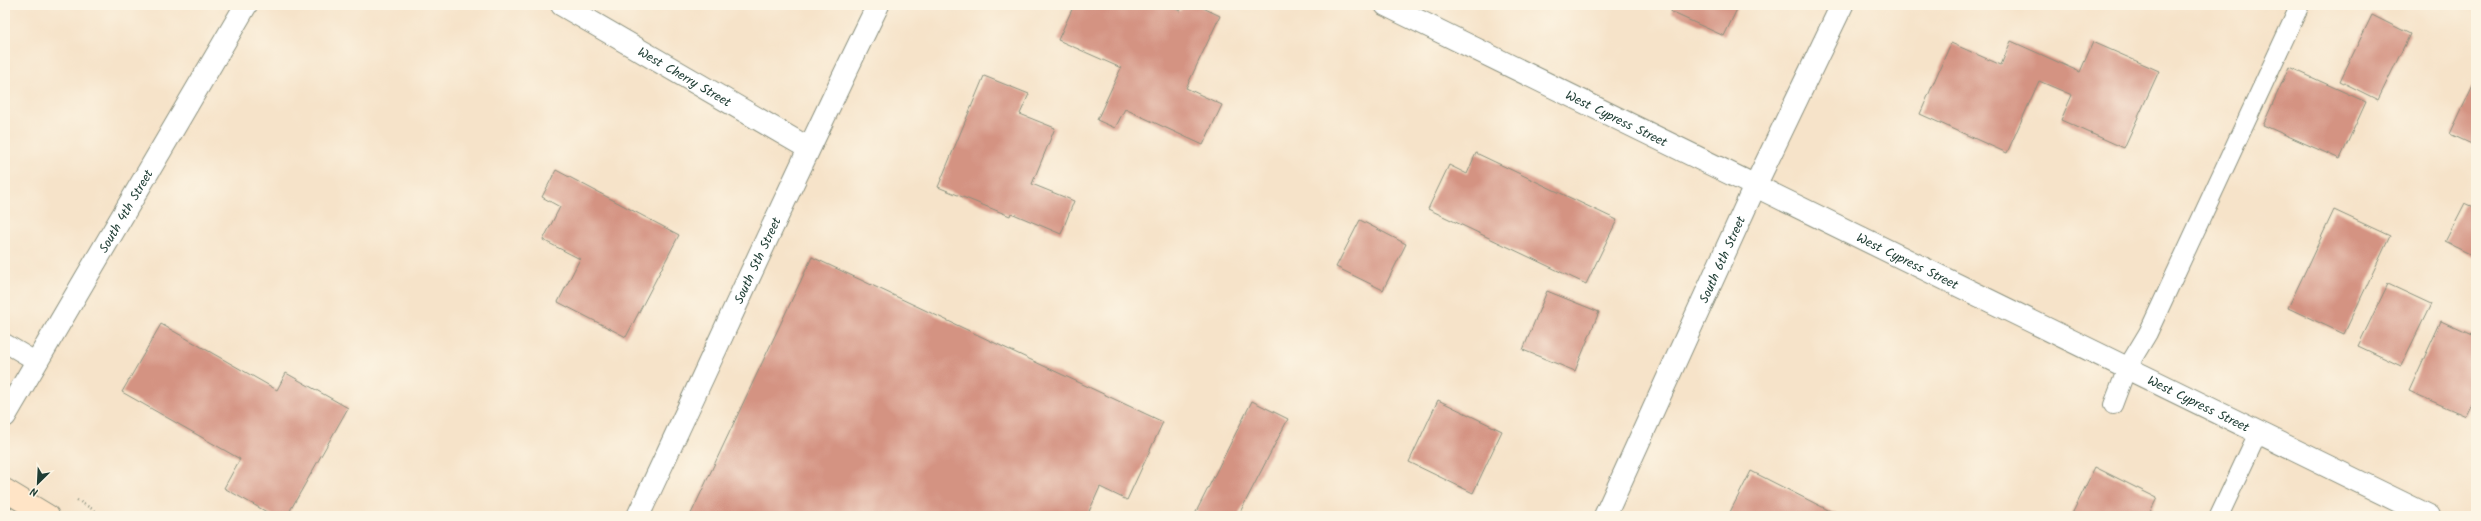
<svg xmlns="http://www.w3.org/2000/svg" width="2481" height="521" font-family="Kalam,sans-serif">
  <style>
    .building { fill: #d49382 }
    .lines { fill: none; stroke-linecap: round; stroke-linejoin: round }
    .lane-casing { stroke: #8a907e; stroke-width: 20 }
    .street-casing { stroke: #8a907e; stroke-width: 24 }
    .secondary-casing { stroke: #8a907e; stroke-width: 24 }
    .path { stroke: #8a907e; stroke-width: 2.5; stroke-dasharray: 1 3; stroke-linecap: butt }
    .lane { stroke: #fff; stroke-width: 18 }
    .street { stroke: #fff; stroke-width: 22 }
    .secondary { stroke: #ffe4c6; stroke-width: 22 }
    .labels { text-anchor: middle; stroke-width: 3.5; stroke-linejoin: round; paint-order: stroke }
    .street-label { font-size: 13px; fill: #1f3d34; stroke: #fcf5e5 }
  </style>
  <rect width="100%" height="100%" fill="#fcf5e5"/>
  <filter id="ink" filterUnits="userSpaceOnUse"><feTurbulence type="fractalNoise" baseFrequency=".025" numOctaves="2"/><feDisplacementMap in="SourceGraphic" scale="8" xChannelSelector="R" yChannelSelector="G"/><feConvolveMatrix kernelMatrix="1 2 1 2 8 2 1 2 1" color-interpolation-filters="sRGB"/></filter>
  <filter id="wash" filterUnits="userSpaceOnUse"><feTurbulence type="fractalNoise" baseFrequency=".012" numOctaves="4" result="noise"/><feDisplacementMap in="SourceGraphic" scale="16" xChannelSelector="R" yChannelSelector="G"/><feGaussianBlur stdDeviation="0.9" result="paint"/><feColorMatrix in="noise" values="0 0 0 0 0 0 0 0 0 0 0 0 0 0 0 0 0 1.4 0 .05"/><feComposite in="paint" operator="in"/></filter>
  <g filter="url(#wash)">
    <rect width="100%" height="100%" fill="#f6e3c9"/>
    <g id="blocks">
      <g class="building">
        <path d="M1074,5H1167L1180,11L1183,5H1197L1220,16L1186,88L1222,105L1203,145L1125,109L1115,128L1097,120L1121,68L1058,40Z"/>
        <path d="M1674,5H1739L1724,36L1671,12Z"/>
        <path d="M2372,15L2410,34L2378,100L2340,81Z"/>
        <path d="M2011,41L2080,72L2093,42L2159,71L2124,148L2061,120L2072,95L2039,81L2007,153L1920,114L1951,43L2001,65Z"/>
        <path d="M2289,67L2366,102L2340,159L2263,125Z"/>
        <path d="M984,76L1029,94L1020,114L1055,128L1032,184L1074,201L1061,234L1011,213L1010,216L938,187Z"/>
        <path d="M2476,79V146L2450,134Z"/>
        <path d="M1476,153L1617,220L1586,284L1428,209L1449,165L1467,174Z"/>
        <path d="M556,170L679,235L626,337L558,302L580,259L543,240L560,207L542,197Z"/>
        <path d="M2465,203L2476,208V257L2445,242Z"/>
        <path d="M2334,210L2390,236L2344,334L2288,308Z"/>
        <path d="M1360,220L1406,244L1383,290L1336,267Z"/>
        <path d="M812,257L1163,422L1127,500L1100,487L1087,516H690Z"/>
        <path d="M2388,284L2431,304L2401,366L2358,346Z"/>
        <path d="M1547,291L1599,312L1575,371L1523,350Z"/>
        <path d="M2441,321L2476,337V395L2466,416L2409,391Z"/>
        <path d="M161,324L277,390L286,373L348,408L287,516H274L224,488L240,459L122,392Z"/>
        <path d="M1438,400L1502,431L1473,493L1409,462Z"/>
        <path d="M1252,401L1288,419L1238,516H1194Z"/>
        <path d="M2095,467L2157,498L2148,516H2071Z"/>
        <path d="M1751,471L1840,516H1728Z"/>
      </g>
    </g>
  </g>
  <g filter="url(#ink)">
    <use href="#blocks" fill-opacity="0" stroke="#8a907e" stroke-width="1"/>
    <g class="lines">
      <g class="lane-casing">
        <g id="lane">
          <path d="M5,343L37,362"/>
          <path d="M2113,405L2127,368L2148,333L2300,5"/>
          <path d="M2219,516L2258,433"/>
        </g>
      </g>
      <g class="street-casing">
        <g id="street">
          <path id="s1" d="M562,5L808,148"/>
          <path id="s2" d="M1386,5L2429,516"/>
          <path id="s3" d="M5,416L246,5"/>
          <path id="s4" d="M638,516C718,346 795,174 878,5"/>
          <path id="s5" d="M1605,516L1755,186L1842,5"/>
        </g>
      </g>
      <g class="secondary-casing">
        <path id="secondary" d="M5,490L48,516"/>
      </g>
      <path class="path" d="M77,500L104,516"/>
      <use href="#lane" class="lane"/>
      <use href="#street" class="street"/>
      <use href="#secondary" class="secondary"/>
    </g>
  </g>
  <g class="labels">
    <g class="street-label">
      <text dy="5" stroke="none"><textPath href="#s1" startOffset="142">West Cherry Street</textPath></text>
      <text dy="5" stroke="none"><textPath href="#s2" startOffset="257">West Cypress Street</textPath></text>
      <text dy="5" stroke="none"><textPath href="#s3" startOffset="238">South 4th Street</textPath></text>
      <text dy="5" stroke="none"><textPath href="#s5" startOffset="282">South 6th Street</textPath></text>
      <text dy="5" stroke="none"><textPath href="#s2" startOffset="581">West Cypress Street</textPath></text>
      <text dy="5" stroke="none"><textPath href="#s4" startOffset="282">South 5th Street</textPath></text>
      <text dy="5" stroke="none"><textPath href="#s2" startOffset="905">West Cypress Street</textPath></text>
    </g>
  </g>
  <rect width="2481" height="521" fill="none" stroke="#fcf5e5" stroke-width="20"/>
  <g transform="translate(38 483) rotate(204)" stroke="#fcf5e5" stroke-width="3" paint-order="stroke">
  <path d="M0-3L7 15L0 10L-7 15Z" fill="#1f3d34"/>
  <text y="-6" font-size="11" font-weight="bold" text-anchor="middle" fill="#1f3d34">N</text>
  </g>
</svg>
